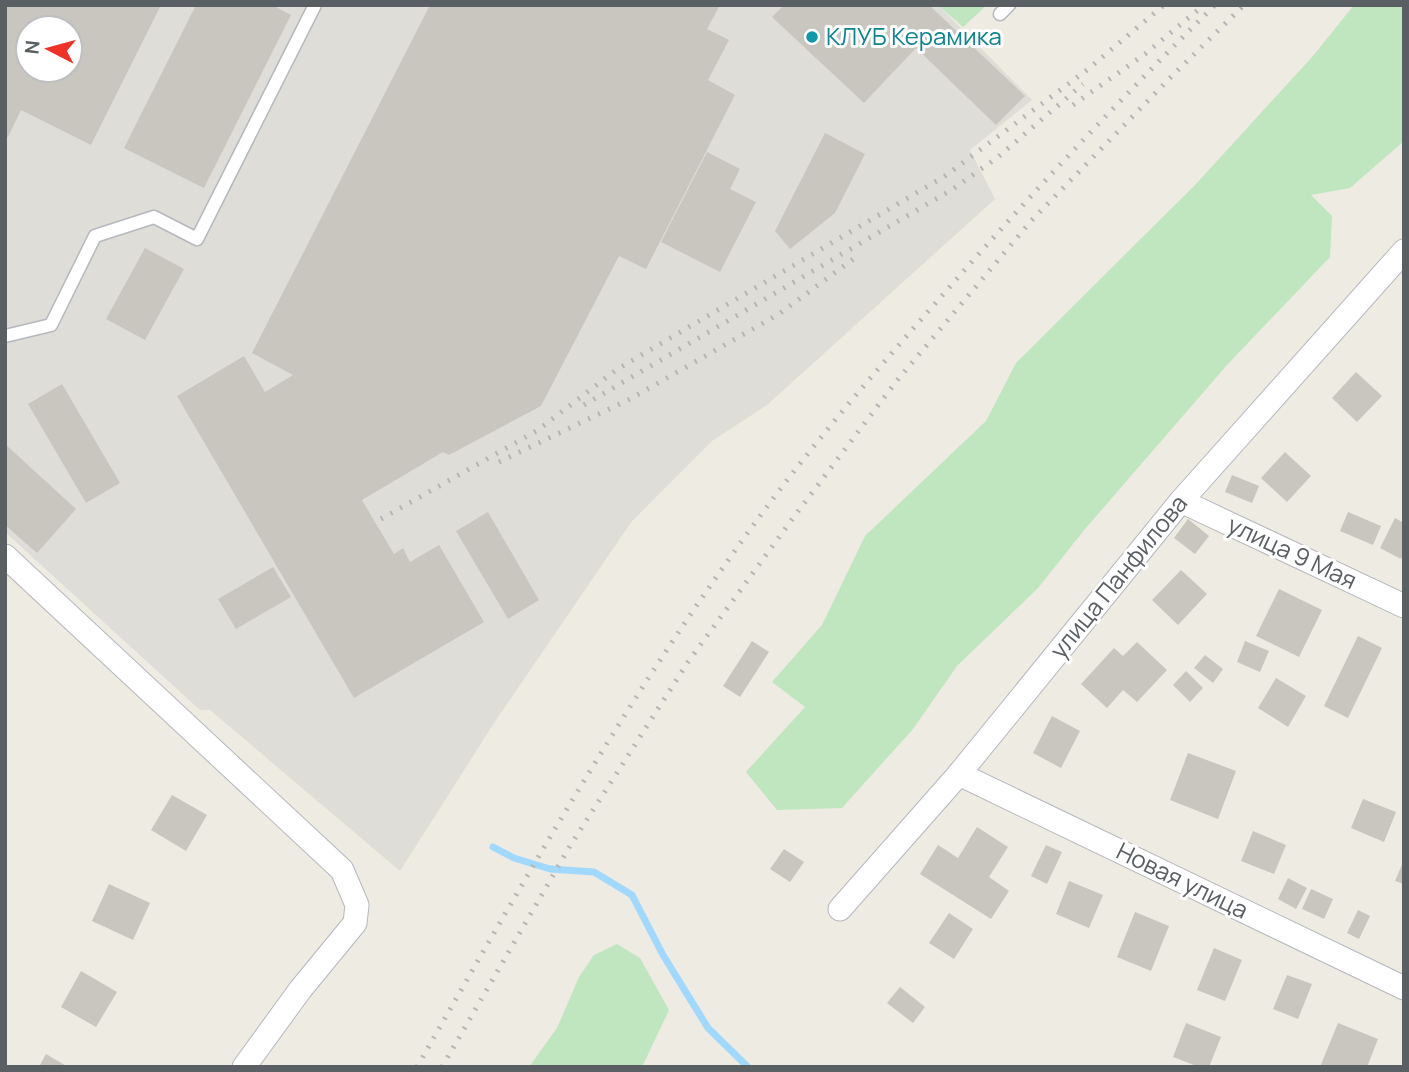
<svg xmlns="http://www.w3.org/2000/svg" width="1409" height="1072" font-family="Manrope,sans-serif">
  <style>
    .industrial { fill: #deddd7; fill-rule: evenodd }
    .green { fill: #bfe6be }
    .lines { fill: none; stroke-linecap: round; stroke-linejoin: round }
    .stream { stroke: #a1d8ff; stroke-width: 7 }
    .building { fill: #c9c6bf; fill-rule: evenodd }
    .service-casing { stroke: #b5b8bd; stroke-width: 15 }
    .minor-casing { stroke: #b5b8bd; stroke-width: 25 }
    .service { stroke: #fff; stroke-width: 12 }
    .minor { stroke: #fff; stroke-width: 23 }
    .rail { stroke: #b4b5b5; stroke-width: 5; stroke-dasharray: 2 9; stroke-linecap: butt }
    .culture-dot { fill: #0f9aa8; stroke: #fff; stroke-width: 2.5 }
    .labels { text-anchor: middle; stroke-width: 6; stroke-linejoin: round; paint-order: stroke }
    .culture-label { font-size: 24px; fill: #0d838f; stroke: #fff; text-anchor: start }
    .street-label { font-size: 24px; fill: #5a5f64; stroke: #fff }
  </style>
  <rect width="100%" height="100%" fill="#eeebe2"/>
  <path class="industrial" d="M5,5H938L1032,100L970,150L995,199L767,405L712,441L632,521L494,723L400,871L210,710H200L5,532ZM28,28H70V70H28Z"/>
  <g class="green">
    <path d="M938,5H987L963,27Z"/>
    <path d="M1354,5H1404V141L1350,188L1311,195L1332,216L1330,257L1227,365L1085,529L1038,588L957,666L913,729L842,808L777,810L746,772L805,707L772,682L822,625L865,536L986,421L1016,363L1196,184L1313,56Z"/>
    <path d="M617,944L640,958L669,1010L642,1067H529L557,1028L579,977L594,955Z"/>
  </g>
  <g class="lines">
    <path class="stream" d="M493,847L514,858L550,869L594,872L632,895L663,955L708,1028L748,1067"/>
  </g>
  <g class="building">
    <path d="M5,5H161L91,145L21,110L8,137L5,136ZM28,28H70V70H28Z"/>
    <path d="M196,5H272L291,15L204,188L124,148Z"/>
    <path d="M430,5H720L707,29L729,40L708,80L735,95L646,269L619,256L541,406L449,455L443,452L362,500L394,554L403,548L410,562L439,545L484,622L354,698L177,396L244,356L265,392L293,375L252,353Z"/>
    <path d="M784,5H929L1025,96L996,125L916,48L864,103L772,17Z"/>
    <path d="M825,133L865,154L835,213L790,249L775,231Z"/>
    <path d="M707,152L740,169L730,189L756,202L720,272L661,242Z"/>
    <path d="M145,248L184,269L145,340L106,319Z"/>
    <path d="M1356,372L1382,396L1357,422L1332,398Z"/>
    <path d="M62,384L120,483L86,503L28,404Z"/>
    <path d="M5,444L76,509L37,553L5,525Z"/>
    <path d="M1285,452L1311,476L1287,502L1261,478Z"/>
    <path d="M1232,475L1259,486L1252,503L1225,492Z"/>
    <path d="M488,512L539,600L508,619L456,531Z"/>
    <path d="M1348,512L1381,526L1373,545L1340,531Z"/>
    <path d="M1395,518L1404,523V552L1401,559L1380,548Z"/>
    <path d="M1188,519L1209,536L1195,554L1174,538Z"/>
    <path d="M273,567L291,597L236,629L218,599Z"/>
    <path d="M1181,570L1207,594L1178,625L1152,600Z"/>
    <path d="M1279,589L1322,610L1299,657L1256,636Z"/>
    <path d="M1358,636L1382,648L1348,718L1324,706Z"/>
    <path d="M752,641L769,652L740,697L723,686Z"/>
    <path d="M1245,641L1269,651L1260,672L1237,662Z"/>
    <path d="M1137,642L1167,670L1137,702L1123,690L1107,708L1081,684L1114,648L1123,656Z"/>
    <path d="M1205,655L1223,669L1213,683L1194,668Z"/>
    <path d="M1186,671L1203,688L1190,702L1173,685Z"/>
    <path d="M1276,678L1306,696L1288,727L1258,708Z"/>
    <path d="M1052,716L1080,731L1061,768L1033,753Z"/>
    <path d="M1188,753L1236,771L1218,819L1170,800Z"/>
    <path d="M172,795L207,815L186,851L151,830Z"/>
    <path d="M1363,799L1396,812L1384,842L1351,828Z"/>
    <path d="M977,827L1008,847L989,877L1009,891L991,919L920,874L938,845L958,858Z"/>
    <path d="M1253,831L1286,845L1274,874L1241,861Z"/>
    <path d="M1046,845L1062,852L1047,884L1031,876Z"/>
    <path d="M784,849L804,862L790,882L770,869Z"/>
    <path d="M1404,860V884L1395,881Z"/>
    <path d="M1288,878L1307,888L1296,909L1278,899Z"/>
    <path d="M1069,881L1103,895L1089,928L1056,914Z"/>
    <path d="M109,884L150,903L133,940L92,921Z"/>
    <path d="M1311,889L1333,899L1324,919L1302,909Z"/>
    <path d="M1358,910L1370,916L1359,939L1347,933Z"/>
    <path d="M1135,912L1169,926L1151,971L1117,957Z"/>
    <path d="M949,913L973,929L954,959L929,943Z"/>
    <path d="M1214,948L1242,960L1225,1001L1197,990Z"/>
    <path d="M81,971L117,992L96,1027L61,1007Z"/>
    <path d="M1287,975L1312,984L1298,1019L1273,1009Z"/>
    <path d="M900,987L925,1007L913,1023L887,1003Z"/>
    <path d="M1186,1023L1221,1037L1209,1067H1199L1173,1057Z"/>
    <path d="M1338,1023L1378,1039L1367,1067H1320Z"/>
    <path d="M46,1054L68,1067H39Z"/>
  </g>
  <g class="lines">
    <g class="service-casing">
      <g id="service">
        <path d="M1000,14L1009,5"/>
        <path d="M5,336L51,325L95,236L154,217L197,239L315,5"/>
      </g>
    </g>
    <g class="minor-casing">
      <g id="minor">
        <path d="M1181,501L1404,606"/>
        <path d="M5,556L342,870L357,905L355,923L300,990L244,1067"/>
        <path d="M959,774L1404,988"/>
        <path d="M840,909L959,774L1181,501L1404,251"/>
      </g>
    </g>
    <use href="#service" class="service"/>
    <use href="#minor" class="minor"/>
    <g class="rail">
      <path d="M1073,105L1145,54L1198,10"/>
      <path d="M584,405L953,189L998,157L1083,84"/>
      <path d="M499,462L630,399L779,314L856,257"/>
      <path d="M381,519L538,430L616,370L945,176L1087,70L1164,5"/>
      <path d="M417,1067C527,875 636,682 769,504C822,433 881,365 940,298C1028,197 1120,99 1215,5"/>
      <path d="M442,1067L570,846L688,662L793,518L895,383L1031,221L1170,78L1244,5"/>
    </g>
  </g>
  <circle class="culture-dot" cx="812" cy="37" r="7"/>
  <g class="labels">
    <g class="culture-label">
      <text x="826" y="45">КЛУБ Керамика</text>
    </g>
    <g class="street-label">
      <text transform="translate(1292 553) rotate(25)" y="8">улица 9 Мая</text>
      <text transform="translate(1119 577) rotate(-51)" y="8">улица Панфилова</text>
      <text transform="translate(1182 881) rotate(26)" y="8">Новая улица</text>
    </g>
  </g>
  <rect width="1409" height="1072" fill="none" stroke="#5a5f64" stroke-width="14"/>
  <g transform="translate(49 49) rotate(276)"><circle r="33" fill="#ffffff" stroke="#bdbfc1" stroke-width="2"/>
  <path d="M0-5L12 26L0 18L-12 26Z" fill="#ee3228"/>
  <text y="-10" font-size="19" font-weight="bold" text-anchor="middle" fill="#5a5f64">N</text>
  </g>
</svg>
